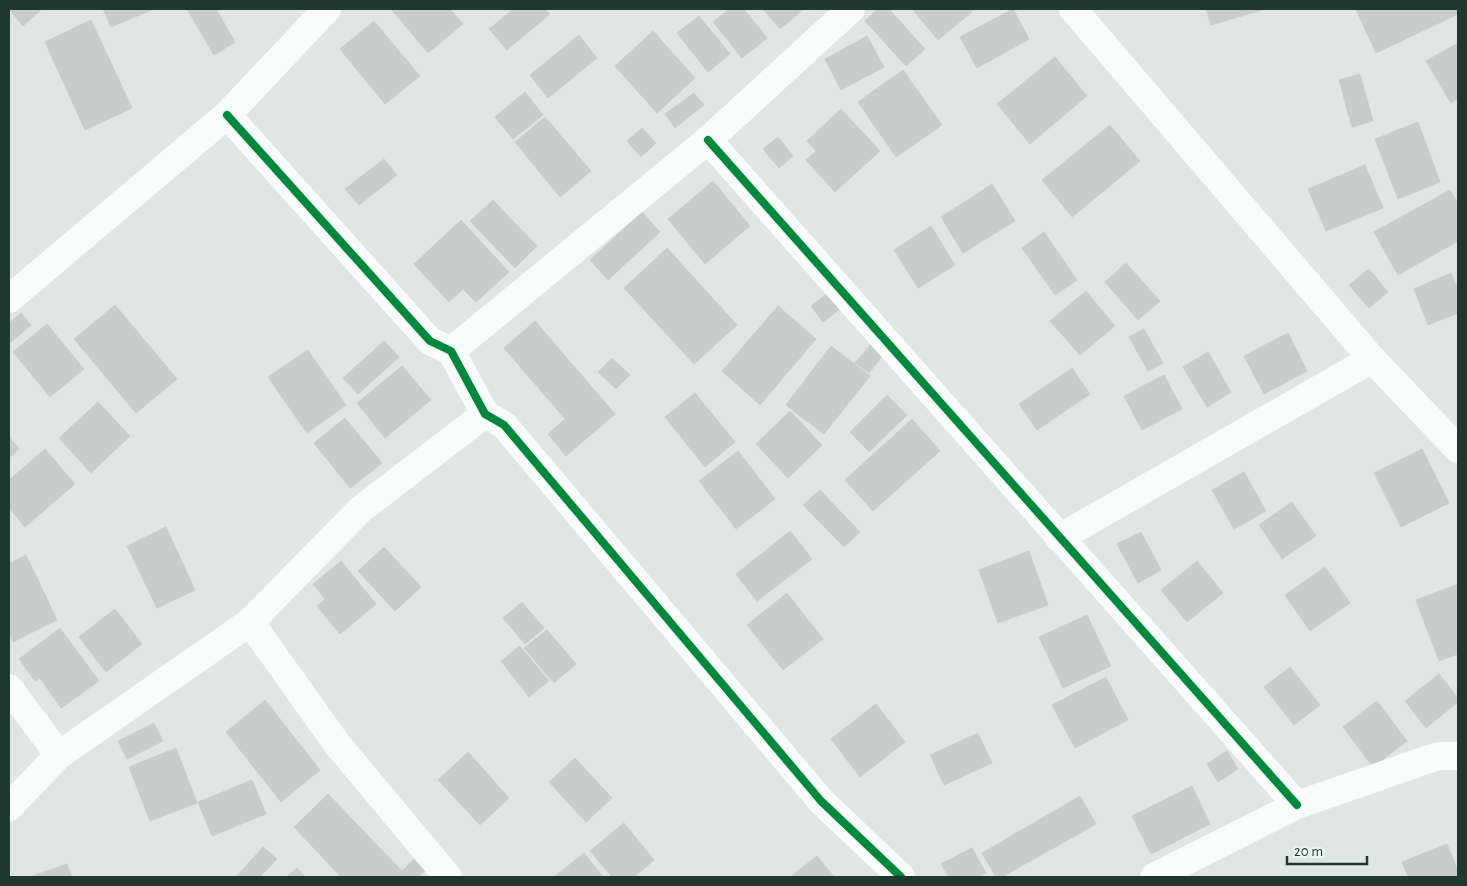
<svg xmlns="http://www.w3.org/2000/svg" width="1467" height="886" font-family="'Alegreya Sans',sans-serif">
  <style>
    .building { fill: #c8cdcb; stroke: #c9cfcc }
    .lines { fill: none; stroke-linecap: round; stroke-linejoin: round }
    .minor { stroke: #fafbfb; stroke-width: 28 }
    .cycleway-casing { stroke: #edf6f1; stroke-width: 11 }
    .cycleway { stroke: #00873e; stroke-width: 8 }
  </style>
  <rect width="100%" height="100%" fill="#e0e6e3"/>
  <g class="building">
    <path d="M9,9H42L23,26Z"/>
    <path d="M103,9H154L111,27Z"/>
    <path d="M187,9H216L235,42L214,55Z"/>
    <path d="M391,9H450L463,24L428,53Z"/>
    <path d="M513,9H545L550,14L507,50L489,29Z"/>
    <path d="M729,9H744L767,38L742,58L713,22Z"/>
    <path d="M763,9H804L780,29Z"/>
    <path d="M878,9H889L925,49L906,66L865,21Z"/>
    <path d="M912,9H969L972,12L938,40Z"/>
    <path d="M1013,9L1029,39L977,68L960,37Z"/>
    <path d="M1206,9H1261L1262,10L1211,25Z"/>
    <path d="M1356,9H1458V14L1376,53Z"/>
    <path d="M699,16L730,54L708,72L677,33Z"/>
    <path d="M91,20L132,108L85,130L45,42Z"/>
    <path d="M374,21L420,76L385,104L340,49Z"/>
    <path d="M653,31L695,78L657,113L615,66Z"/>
    <path d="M579,35L597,58L548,98L530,75Z"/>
    <path d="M867,36L884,67L841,90L825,59Z"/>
    <path d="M1458,43V98L1451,103L1426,61Z"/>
    <path d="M1055,57L1087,96L1030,144L997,104Z"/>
    <path d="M903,70L942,125L896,157L858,102Z"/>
    <path d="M1360,74L1373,121L1352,127L1339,80Z"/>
    <path d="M525,92L543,115L513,139L495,117Z"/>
    <path d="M694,93L704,105L675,128L665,114Z"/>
    <path d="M841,109L880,151L835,192L806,160L816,151L807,141Z"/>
    <path d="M545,117L591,171L560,197L515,142Z"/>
    <path d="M1418,122L1440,182L1398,199L1375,139Z"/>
    <path d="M1110,125L1140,161L1072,217L1042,180Z"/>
    <path d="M642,128L656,143L641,157L627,141Z"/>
    <path d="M778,137L793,156L779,168L763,149Z"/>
    <path d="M384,159L397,175L359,205L345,189Z"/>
    <path d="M1365,165L1383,208L1326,231L1308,189Z"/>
    <path d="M713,181L750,226L705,264L668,219Z"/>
    <path d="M992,184L1015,221L963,253L941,217Z"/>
    <path d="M1450,190L1458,204V241L1398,275L1374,232Z"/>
    <path d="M493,200L537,246L515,268L470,221Z"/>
    <path d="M642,212L660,232L608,280L590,260Z"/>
    <path d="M461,220L509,272L476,302L463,289L449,302L414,264Z"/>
    <path d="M931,226L955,265L918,288L894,250Z"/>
    <path d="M1044,232L1077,280L1055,295L1022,248Z"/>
    <path d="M667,248L737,325L694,364L624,288Z"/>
    <path d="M1126,263L1160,301L1138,320L1105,282Z"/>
    <path d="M1369,269L1388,292L1369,308L1349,285Z"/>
    <path d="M1451,273L1458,290V313L1428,325L1414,289Z"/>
    <path d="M1086,291L1115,326L1080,355L1050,321Z"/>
    <path d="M827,294L839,310L823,322L811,306Z"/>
    <path d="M115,305L177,379L136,413L74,339Z"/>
    <path d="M778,306L816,339L760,405L722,371Z"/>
    <path d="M21,313L31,325L9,344V323Z"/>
    <path d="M535,321L615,414L566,456L548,434L565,419L504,348Z"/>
    <path d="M47,324L84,369L50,397L13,352Z"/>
    <path d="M1144,329L1163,363L1148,371L1129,337Z"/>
    <path d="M1288,333L1307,371L1264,394L1244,356Z"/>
    <path d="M384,341L399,357L358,394L343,378Z"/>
    <path d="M871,344L884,354L869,373L855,363Z"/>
    <path d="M831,346L870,376L824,434L786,405Z"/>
    <path d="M308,350L346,405L307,433L268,377Z"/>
    <path d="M1208,352L1231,392L1207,407L1183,367Z"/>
    <path d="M612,358L630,375L616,389L598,372Z"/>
    <path d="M402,366L431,400L385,438L357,403Z"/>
    <path d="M1072,368L1090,394L1037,430L1019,404Z"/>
    <path d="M1164,375L1182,409L1142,430L1124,396Z"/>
    <path d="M695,393L735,442L705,467L665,417Z"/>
    <path d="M887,395L907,415L869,452L850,432Z"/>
    <path d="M98,402L130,436L91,473L59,438Z"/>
    <path d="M790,411L822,445L788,478L756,444Z"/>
    <path d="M345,418L382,463L350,488L314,443Z"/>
    <path d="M912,419L940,451L873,511L845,480Z"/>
    <path d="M9,437L19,449L9,458Z"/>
    <path d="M45,449L75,484L25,527L9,508V480Z"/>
    <path d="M1422,449L1449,503L1401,527L1374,473Z"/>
    <path d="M738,451L775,499L736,529L699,481Z"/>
    <path d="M1244,472L1266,511L1234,529L1212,490Z"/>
    <path d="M820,490L860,532L844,547L803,505Z"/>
    <path d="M1292,502L1316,536L1282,559L1259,525Z"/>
    <path d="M166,527L195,590L157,608L127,546Z"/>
    <path d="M790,531L812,559L757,601L736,574Z"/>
    <path d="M1141,532L1161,570L1138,583L1117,544Z"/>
    <path d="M384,547L421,587L395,611L358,571Z"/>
    <path d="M1029,551L1048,605L998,623L979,570Z"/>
    <path d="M26,555L57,620L13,642L9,633V564Z"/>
    <path d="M341,561L376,604L340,634L317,606L325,599L313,584Z"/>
    <path d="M1197,561L1223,593L1187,622L1161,590Z"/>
    <path d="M1325,567L1350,603L1310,631L1285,595Z"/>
    <path d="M1458,584V654L1439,661L1416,600Z"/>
    <path d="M787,593L823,639L783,670L747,625Z"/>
    <path d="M522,602L544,628L525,644L503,618Z"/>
    <path d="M115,609L142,644L106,672L79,637Z"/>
    <path d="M1087,615L1111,666L1063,688L1039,637Z"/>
    <path d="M60,628L99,681L61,708L40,678L35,681L19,659Z"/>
    <path d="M547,630L576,664L554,683L524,648Z"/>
    <path d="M520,646L549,681L529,697L501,661Z"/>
    <path d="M1290,667L1320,705L1294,725L1264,687Z"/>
    <path d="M1439,674L1458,698V702L1426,728L1405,701Z"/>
    <path d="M1106,677L1128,720L1075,748L1052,705Z"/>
    <path d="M265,700L320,770L281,802L226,732Z"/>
    <path d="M1377,701L1407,741L1373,767L1343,727Z"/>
    <path d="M876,704L905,742L860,777L831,739Z"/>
    <path d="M154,723L163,741L127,759L118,741Z"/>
    <path d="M978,733L992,763L944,785L930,755Z"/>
    <path d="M176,748L197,803L150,821L129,767Z"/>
    <path d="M1227,751L1238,769L1218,782L1207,764Z"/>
    <path d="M468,752L509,798L480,825L438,780Z"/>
    <path d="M575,758L612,798L586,822L549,782Z"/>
    <path d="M252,780L266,814L212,836L198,802Z"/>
    <path d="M1192,786L1210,824L1151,854L1132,816Z"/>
    <path d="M328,794L402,871L417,856L428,868L418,877H341L294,827Z"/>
    <path d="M1080,796L1096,824L1002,877H996L982,853Z"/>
    <path d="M624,823L654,860L634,877H612L590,851Z"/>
    <path d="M1447,844L1458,871V877H1408L1402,862Z"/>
    <path d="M263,847L277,859L260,877H236Z"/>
    <path d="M972,848L986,873L977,877H949L941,864Z"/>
    <path d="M584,853L603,877H554Z"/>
    <path d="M817,856L834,877H790Z"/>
    <path d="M67,864L72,877H30Z"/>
    <path d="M297,868L305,877H286Z"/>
  </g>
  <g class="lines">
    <g class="minor">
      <path d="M1073,9L1372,359L1458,449"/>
      <path d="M227,115L430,341L451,351L485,414L504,425L821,801L901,877"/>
      <path d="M708,140L1297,805"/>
      <path d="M9,299L227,115L327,9"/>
      <path d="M451,351L708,140L851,9"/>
      <path d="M1059,538L1372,359"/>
      <path d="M250,622L337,744L448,877"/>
      <path d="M9,688L59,755"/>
      <path d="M9,807L59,755L250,622L361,509L485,414"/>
      <path d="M1154,877L1297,805L1438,756H1458"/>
    </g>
    <g class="cycleway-casing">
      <g id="cycleway">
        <path d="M227,115L430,341L451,351L485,414L504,425L821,801L901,877"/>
        <path d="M708,140L1297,805"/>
      </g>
    </g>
    <use href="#cycleway" class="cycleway"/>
  </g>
  <rect width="1467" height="886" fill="none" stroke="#1f3930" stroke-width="20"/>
  <path d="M1287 856v8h80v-8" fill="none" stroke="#1f3930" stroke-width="2.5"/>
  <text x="1294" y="856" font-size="15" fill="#1f3930" stroke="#edf6f1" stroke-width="4" paint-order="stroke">20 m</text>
</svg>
